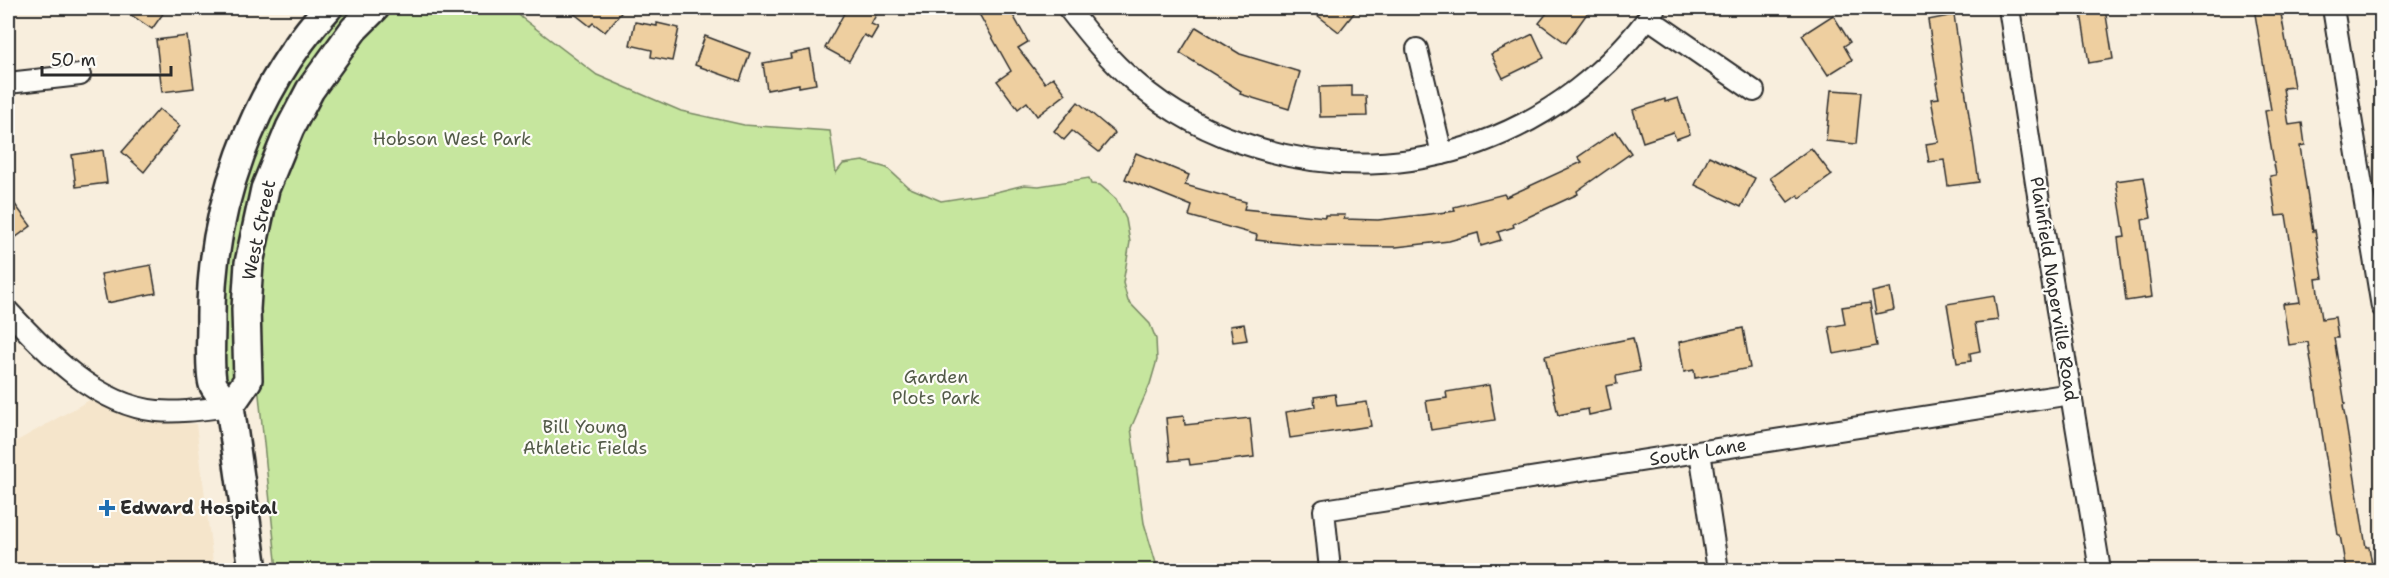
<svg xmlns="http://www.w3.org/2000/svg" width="2389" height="578" font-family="'Shantell Sans',sans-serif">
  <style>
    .built { fill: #f5e5cb }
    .green { fill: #c6e69e; stroke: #788864; stroke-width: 1.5 }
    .building { fill: #eecfa0; stroke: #2b2b2b; stroke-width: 1.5 }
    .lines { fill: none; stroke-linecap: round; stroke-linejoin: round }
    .street-casing { stroke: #2b2b2b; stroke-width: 24 }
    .secondary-casing { stroke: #2b2b2b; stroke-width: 32 }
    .street { stroke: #fdfcf7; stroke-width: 20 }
    .secondary { stroke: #fdfcf7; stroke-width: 27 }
    .poi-dot { fill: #1f6fb2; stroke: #fdfcf7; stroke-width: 2 }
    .labels { text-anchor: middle; stroke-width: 4.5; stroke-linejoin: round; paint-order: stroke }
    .park-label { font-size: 18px; fill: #525a48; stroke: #fdfcf7 }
    .street-label { font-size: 18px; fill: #2b2b2b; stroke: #fdfcf7 }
    .poi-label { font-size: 18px; font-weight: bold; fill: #2b2b2b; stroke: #fdfcf7; text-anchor: start }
  </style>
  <rect width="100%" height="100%" fill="#f8eedd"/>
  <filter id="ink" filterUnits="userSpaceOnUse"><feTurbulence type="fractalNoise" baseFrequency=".0167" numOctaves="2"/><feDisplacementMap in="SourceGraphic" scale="12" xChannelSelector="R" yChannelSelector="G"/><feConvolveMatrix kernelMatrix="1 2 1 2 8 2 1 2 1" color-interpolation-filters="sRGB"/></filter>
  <g filter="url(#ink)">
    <path class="built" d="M93,398L125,415L159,422L196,424L214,570H8V446Z"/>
    <g class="green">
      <path d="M342,8H361L299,90L236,372L233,382L226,391L219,329L221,285L238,194L284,86Z"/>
      <path d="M389,8H513L522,18L597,75L681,111L744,125L830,131L836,173L843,164L863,161L887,168L908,187L941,201L992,193L1024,185L1039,186L1089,178L1091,184L1100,185L1116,199L1126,219L1130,242L1123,283L1128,301L1150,324L1156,339L1157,360L1150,384L1131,428L1144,523L1158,570H277L255,356L265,232L276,187L312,106L380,16Z"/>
    </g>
    <g class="building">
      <path d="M121,8H167L152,29Z"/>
      <path d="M567,8H625L605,32L593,23L590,26Z"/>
      <path d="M847,8H862L876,15L871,24L878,27L871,39L864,35L849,61L825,48Z"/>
      <path d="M985,8H1009L1028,42L1018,48L1045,83L1053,77L1066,94L1037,116L1027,102L1018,109L997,81L1011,71L978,12Z"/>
      <path d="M1308,8H1358L1339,32Z"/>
      <path d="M1551,8H1591L1566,43L1539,23Z"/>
      <path d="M2254,8H2280L2294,87L2283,88L2289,125L2302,123L2305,145L2300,146L2313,231L2315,230L2323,278L2316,279L2322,319L2335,317L2338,338H2334L2345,404L2343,405L2366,547H2369L2373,570H2346L2340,535H2338L2308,342L2289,345L2283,304L2300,302L2286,215L2276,216L2270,176L2276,175L2265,111L2271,110Z"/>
      <path d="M2105,9L2113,59L2089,63L2081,13Z"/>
      <path d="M1833,15L1850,42L1844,46L1852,60L1828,75L1802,35Z"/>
      <path d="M1954,15L1979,182L1948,186L1944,160L1929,162L1926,144L1939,142L1931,99L1939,98L1936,83H1938L1928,20Z"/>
      <path d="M635,22L657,26V23L679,28L672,61L651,57L652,50L630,45Z"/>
      <path d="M1196,27L1240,54L1300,72L1289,109L1240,94L1241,91L1180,53Z"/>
      <path d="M1533,34L1544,58L1503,78L1491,54Z"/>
      <path d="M187,36L194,88L162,92L156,40Z"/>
      <path d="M705,36L750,53L740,81L695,65Z"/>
      <path d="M810,50L816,84L799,87V84L767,90L763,63L791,58L790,54Z"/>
      <path d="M1352,86V96H1366L1367,116L1320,117L1319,87Z"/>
      <path d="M1831,90L1861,92L1856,144L1826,141Z"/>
      <path d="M1678,98L1690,134L1676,139L1673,132L1643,142L1633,110L1665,99V102Z"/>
      <path d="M1078,102L1115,133L1099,152L1072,131L1064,140L1054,131Z"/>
      <path d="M159,109L180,126L144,172L122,152Z"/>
      <path d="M1616,131L1631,153L1577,191L1578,194L1513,224L1514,227L1498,232L1501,240L1481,246L1478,233L1449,241L1396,247L1314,246L1256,240L1257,235L1189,216L1192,206L1125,179L1136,153L1189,175L1185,185L1246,202L1244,209L1325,217V215H1345L1344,219L1378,220L1455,211L1454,207L1504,194L1506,197L1582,162L1578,157Z"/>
      <path d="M1811,148L1832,175L1800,198L1798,195L1788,202L1770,178Z"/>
      <path d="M103,150L107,183L76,187L72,155Z"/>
      <path d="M1709,156L1755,178L1741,207L1695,185Z"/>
      <path d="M2144,177L2151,218L2142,220L2152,297L2126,301L2118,238L2125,237L2116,181Z"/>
      <path d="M8,195L31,226L8,243Z"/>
      <path d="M151,265L156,293L107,303L101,274Z"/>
      <path d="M1890,288L1894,310L1876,314L1872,292Z"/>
      <path d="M1994,296L1998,320L1975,323L1980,351L1970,353L1971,361L1957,363L1947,304Z"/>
      <path d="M1870,303L1877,346L1834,354L1829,327L1845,324L1842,307Z"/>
      <path d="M1244,324L1247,340L1233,342L1230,326Z"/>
      <path d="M1743,328L1750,368L1695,378L1694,370L1684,372L1679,342Z"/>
      <path d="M1633,338L1640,371L1616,376L1617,384L1606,386L1611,410L1589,415L1588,409L1558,415L1545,356Z"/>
      <path d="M1489,385L1495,420L1431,430L1426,401L1447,398L1446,392Z"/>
      <path d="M1335,394L1337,406L1367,402L1371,426L1290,438L1286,412L1315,407L1314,397Z"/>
      <path d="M1184,416L1185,425L1250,418L1254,457L1190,465L1189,459L1170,461L1166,418Z"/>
    </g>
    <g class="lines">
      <g class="street-casing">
        <g id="street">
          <path d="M1068,8C1089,35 1109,60 1135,82C1170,113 1214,135 1258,148C1409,194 1565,135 1655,8"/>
          <path d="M2009,8L2036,183L2100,570"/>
          <path d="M2333,8L2382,307"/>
          <path d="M1648,18L1754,91"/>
          <path d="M1417,49L1442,154"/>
          <path d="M8,83L80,75"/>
          <path d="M8,311C47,353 96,405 157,411C181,413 205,409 230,406"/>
          <path d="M1700,452L1718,570"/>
          <path d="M1330,570L1324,510L2071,394"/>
        </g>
      </g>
      <g class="secondary-casing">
        <g id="secondary">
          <path d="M230,406L248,380L246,309L249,263L265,189L290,128L310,90L354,29L375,8"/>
          <path d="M253,570L230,406C225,399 216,391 213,384C209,371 211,339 211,325C209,211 252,92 328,8"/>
        </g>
      </g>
      <use href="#street" class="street"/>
      <use href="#secondary" class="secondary"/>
    </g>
  </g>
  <path class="poi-dot" d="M104 499h6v6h6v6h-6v6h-6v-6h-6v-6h6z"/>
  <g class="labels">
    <g class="park-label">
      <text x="452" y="145">Hobson West Park</text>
      <text x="936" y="383">Garden<tspan x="936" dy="21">Plots Park</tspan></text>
      <text x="585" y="433">Bill Young<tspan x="585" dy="21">Athletic Fields</tspan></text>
    </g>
    <g class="street-label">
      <text transform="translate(259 230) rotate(-78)" y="6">West Street</text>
      <text transform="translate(2054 289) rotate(81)" y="6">Plainfield Naperville Road</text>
      <text transform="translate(1698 452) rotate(-9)" y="6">South Lane</text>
    </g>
    <g class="poi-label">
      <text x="120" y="514">Edward Hospital</text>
    </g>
  </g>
  <rect width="2389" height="578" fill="none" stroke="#fdfcf7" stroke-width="30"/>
  <rect x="15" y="15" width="2359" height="548" fill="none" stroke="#2b2b2b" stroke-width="2" filter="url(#ink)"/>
  <path d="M42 66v9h129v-9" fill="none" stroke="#2b2b2b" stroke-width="3"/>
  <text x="51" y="66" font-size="18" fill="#2b2b2b" stroke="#fdfcf7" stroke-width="4.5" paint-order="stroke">50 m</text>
</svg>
